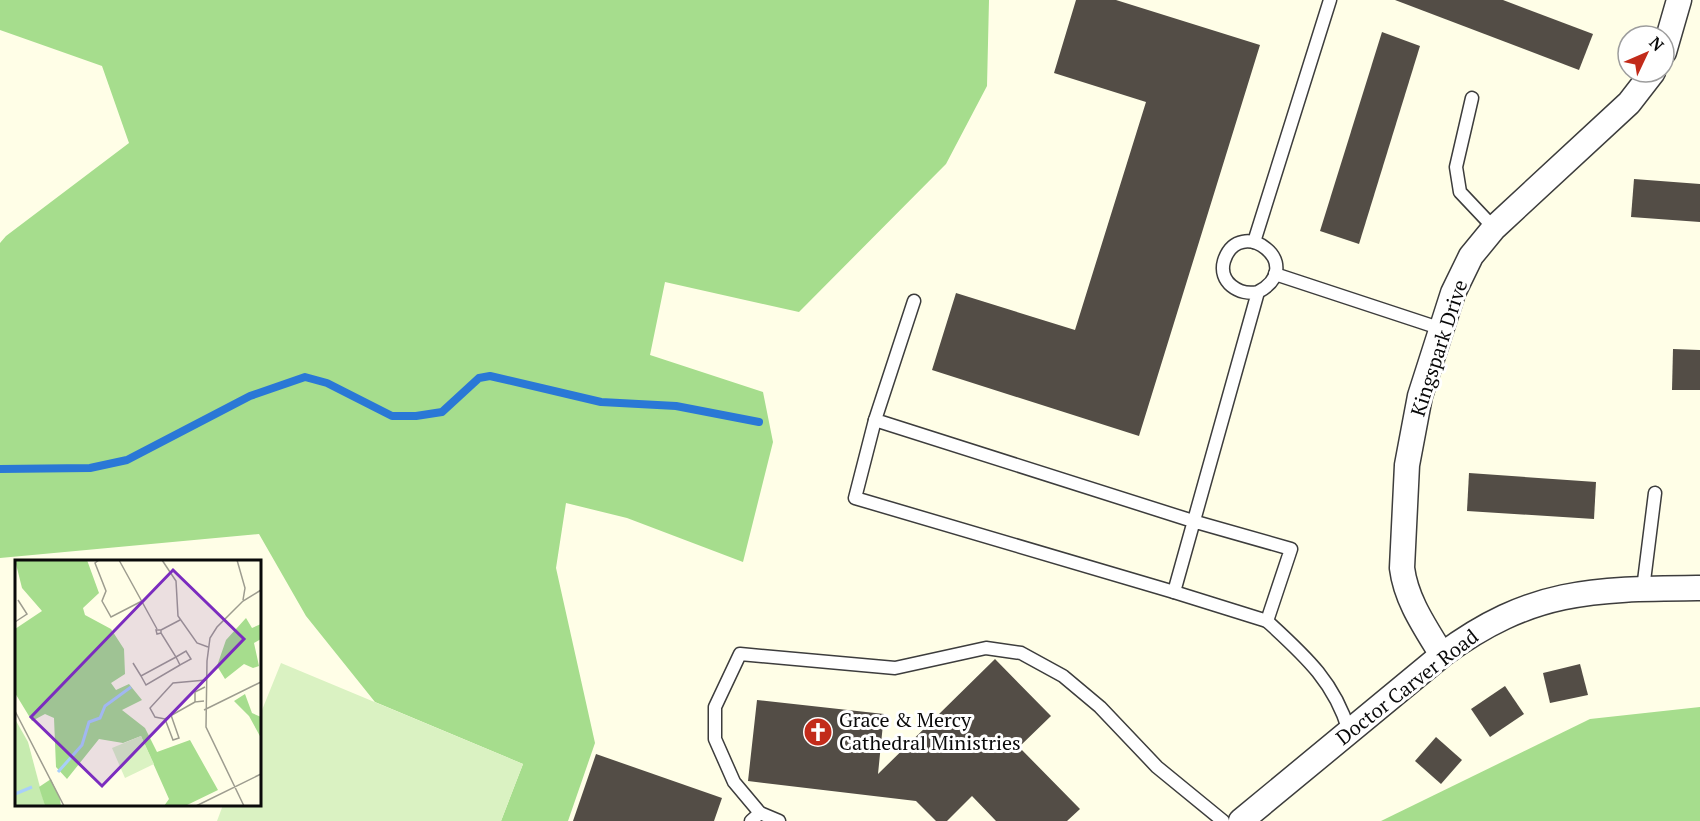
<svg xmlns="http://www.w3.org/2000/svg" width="1700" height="821" font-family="'PT Serif',serif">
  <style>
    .forest { fill: #a6dd8d }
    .pitch { fill: #daf2c2 }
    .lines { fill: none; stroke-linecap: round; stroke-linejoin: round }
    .stream { stroke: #2a78d6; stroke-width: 8 }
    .building { fill: #534d46 }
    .service-casing { stroke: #3d3d3d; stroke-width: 15 }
    .minor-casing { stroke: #3d3d3d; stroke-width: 27 }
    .service { stroke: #fff; stroke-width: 12 }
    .minor { stroke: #fff; stroke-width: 24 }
    .labels { text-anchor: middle; stroke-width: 6; stroke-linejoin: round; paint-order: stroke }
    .street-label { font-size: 20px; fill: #0a0a0a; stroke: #fff }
    .poi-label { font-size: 20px; fill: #0a0a0a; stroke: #fff; text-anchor: start }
    .inset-river { fill: none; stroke: #a8cffa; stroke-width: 3 }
    .inset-road { fill: none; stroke: #9d9c8f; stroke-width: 1.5 }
    .view { fill: #7b2cbf; fill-opacity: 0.15; stroke: #7b2cbf; stroke-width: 3 }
    .inset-edge { fill: none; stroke: #0a0a0a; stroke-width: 3 }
  </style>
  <rect width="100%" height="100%" fill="#fffee7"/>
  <g class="forest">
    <path d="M0,0H989L987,86L946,164L799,312L665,282L650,355L763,392L773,442L743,562L627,518L566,503L556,568L595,743L568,821H501L523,764L375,702L306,616L259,534L0,558V243L6,236L129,143L102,66L0,30Z"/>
    <path d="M1700,707V821H1381L1590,719Z"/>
  </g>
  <path class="pitch" d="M281,663L523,764L501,821H217L223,805L260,804V715Z"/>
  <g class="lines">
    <path class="stream" d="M0,469L90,468L127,460L250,396L305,377L327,383L392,416H416L442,412L479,378L490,376L601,402L676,406L759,422"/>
  </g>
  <g class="building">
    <path d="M1076,0H1116L1260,45L1139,436L932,370L956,293L1075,330L1146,102L1054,73Z"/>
    <path d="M1395,0H1503L1593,34L1579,70Z"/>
    <path d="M1382,32L1420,46L1359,244L1320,231Z"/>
    <path d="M1634,179L1700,184V222L1631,217Z"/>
    <path d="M1673,349L1700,350V390H1672Z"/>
    <path d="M1469,473L1596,482L1594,519L1467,511Z"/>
    <path d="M995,659L1051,716L1019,747L1080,809L1067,821H996L972,796L947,821H936L916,801L748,781L757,700L884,714L878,774Z"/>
    <path d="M1580,664L1588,695L1550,703L1543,673Z"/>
    <path d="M1505,686L1524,714L1490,737L1471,709Z"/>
    <path d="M1436,737L1462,760L1441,784L1415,761Z"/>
    <path d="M596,754L722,798L714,821H573Z"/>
  </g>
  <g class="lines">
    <g class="service-casing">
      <g id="service">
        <path d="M1472,98L1456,167L1460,192L1494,228"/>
        <path d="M1254,242L1330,0"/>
        <path d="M1275,274L1442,329"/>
        <path d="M914,301L875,420L1196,522L1291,549L1267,621L1174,592L1258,292C1309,265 1239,213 1224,261C1218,282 1239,296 1258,292"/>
        <path d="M875,420L855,498L1174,592"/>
        <path d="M1643,589L1655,493"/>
        <path d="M1267,621C1304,655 1334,681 1349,731"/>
        <path d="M751,821L760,813"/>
        <path d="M779,821L760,813L734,782L715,739V707L740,654L895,668L986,648L1021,653L1063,676L1100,707L1157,767L1223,821"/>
      </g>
    </g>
    <g class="minor-casing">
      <g id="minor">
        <path d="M1664,52L1679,0"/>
        <path d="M1442,655C1425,627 1406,600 1402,568L1407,465L1420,396L1453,293L1471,256L1494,228L1629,103L1653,72"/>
        <path d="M1241,821L1442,655C1531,589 1593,589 1700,588"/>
      </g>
    </g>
    <use href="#service" class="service"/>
    <use href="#minor" class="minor"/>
  </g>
  <defs>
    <g id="church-disc" transform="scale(1.5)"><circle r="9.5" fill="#c22b1a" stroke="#fff"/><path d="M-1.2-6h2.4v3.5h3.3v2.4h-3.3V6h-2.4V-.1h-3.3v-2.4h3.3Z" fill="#fff"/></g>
  </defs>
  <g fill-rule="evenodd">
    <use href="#church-disc" x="818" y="732"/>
  </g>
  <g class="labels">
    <g class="street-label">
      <text transform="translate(1439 348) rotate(-72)" y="7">Kingspark Drive</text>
      <text transform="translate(1407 687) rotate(-38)" y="7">Doctor Carver Road</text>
    </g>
    <g class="poi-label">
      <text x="839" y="727">Grace &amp; Mercy<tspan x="839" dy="23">Cathedral Ministries</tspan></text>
    </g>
  </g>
  <g transform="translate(15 560)">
    <rect width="246" height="246" fill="#fffee7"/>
    <path d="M0,159L13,182L30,246H0Z" fill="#c6ebaf"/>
    <path d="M0,0H72L84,33L68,48L70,55L96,69L109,89L110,114L96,123L101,130L114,124L127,140L107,150L130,168L142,192L175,180L203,230L170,246H149L154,239L126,176L108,183L84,179L52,219L41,207L39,158L30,154L17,161L0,133V69L27,51L7,28ZM231,58L237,68L246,64V79L239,83L244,106L238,108L229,104L210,119L202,106L211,80ZM230,134L237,153L246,157V178L234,156L219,141ZM36,219L45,239L46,246H30L24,227Z" fill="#a6dd8d"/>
    <path d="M126,176L139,204L110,218L97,188Z" fill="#daf2c2"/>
    <path class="inset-river" d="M43,212L67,185L74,162L85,158L90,146L116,127M0,234L17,227"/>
    <path class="inset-road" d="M84,0L80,3L91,31L87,41L96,57L127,41M104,0L142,69M147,0L161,21L163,56L182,83L193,87M222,0L230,28L228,40M0,62L12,54L3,40M146,70L165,60M118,103L126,116L161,97L171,91L176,99L165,105L161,97L146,73V70H141L142,74L146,73M126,116L131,125L165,105M189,141L180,142V132L190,127M180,142L150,159L140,157L135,148L158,123L191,120M189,150L246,122M0,151L49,246M150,159L158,180L164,178L156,155M181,246L246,214M229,246L191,167L192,101L195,78L202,67L228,41L246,30"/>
    <path class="view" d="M158,10L229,79L87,226L16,157Z"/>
    <rect width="246" height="246" class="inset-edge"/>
  </g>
  <g transform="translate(1646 54) rotate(46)"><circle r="28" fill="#ffffff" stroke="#9d9d9d" stroke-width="1.5"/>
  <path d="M0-4.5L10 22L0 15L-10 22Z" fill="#c22b1a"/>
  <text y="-9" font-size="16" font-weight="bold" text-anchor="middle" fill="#0a0a0a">N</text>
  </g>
</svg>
